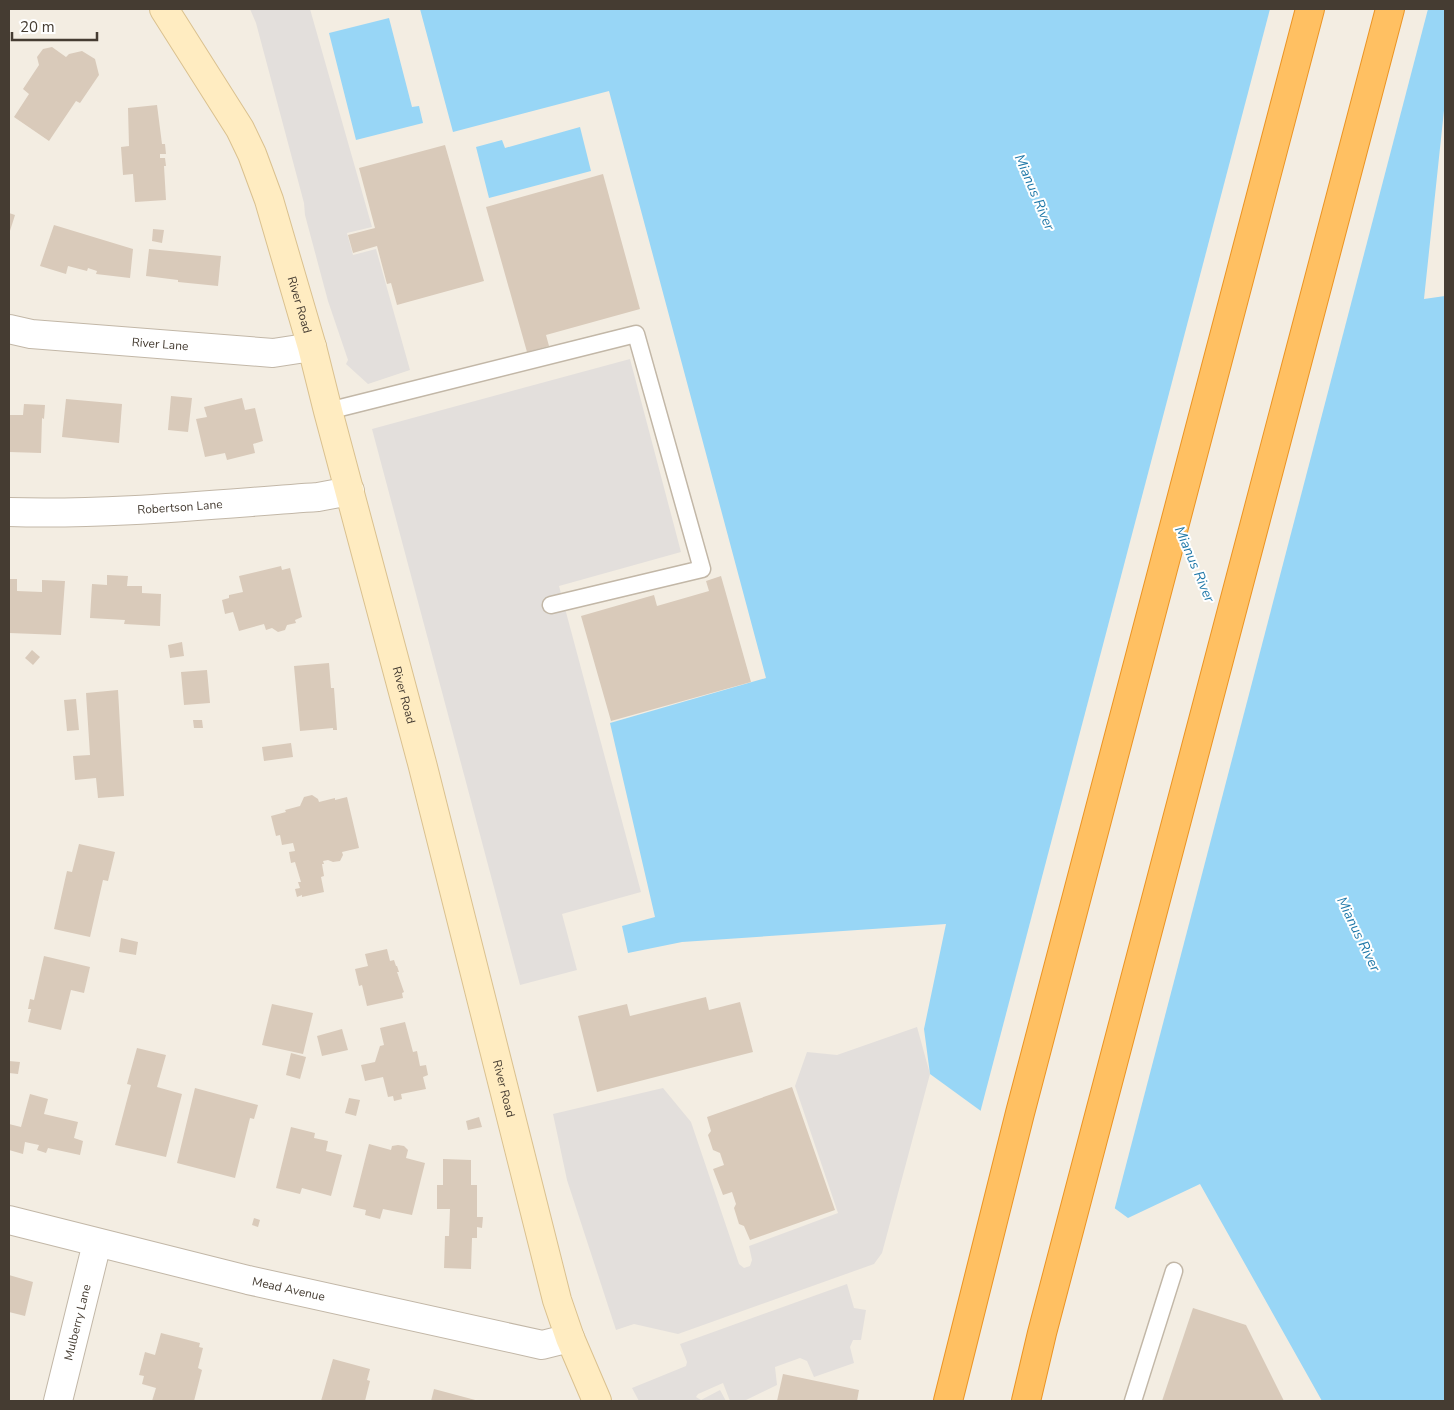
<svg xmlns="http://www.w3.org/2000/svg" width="1454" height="1410" font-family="'Nunito Sans',sans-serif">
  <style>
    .parking { fill: #e3dfdc }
    .water { fill: #98d6f6 }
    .pier { fill: #f3ede2 }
    .building { fill: #d9caba }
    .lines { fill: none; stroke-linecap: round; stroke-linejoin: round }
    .lane-casing { stroke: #c2b7a7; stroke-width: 19 }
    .street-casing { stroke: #c2b7a7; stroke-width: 30 }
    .secondary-casing { stroke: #dac18f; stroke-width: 30 }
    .highway-casing { stroke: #eb9424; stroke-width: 30 }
    .lane { stroke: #fff; stroke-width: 16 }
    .street { stroke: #fff; stroke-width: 28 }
    .secondary { stroke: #ffecc1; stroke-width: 28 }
    .highway { stroke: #ffc062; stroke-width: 28 }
    .labels { text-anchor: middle; stroke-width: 4; stroke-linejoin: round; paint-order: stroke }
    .street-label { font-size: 12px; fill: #453c32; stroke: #fff }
    .water-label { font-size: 14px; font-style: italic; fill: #2179a9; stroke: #fff }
  </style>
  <rect width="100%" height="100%" fill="#f3ede2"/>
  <g class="parking">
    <path d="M250,9H310L372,227L347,233L353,255L376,249L410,370L368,384L346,364L348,360L328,301L305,215L304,203L256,23Z"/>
    <path d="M630,359L681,552L559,586L641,892L562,914L577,970L520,985L372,429Z"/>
    <path d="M917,1027L930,1074L882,1253L874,1264L678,1334L634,1324L616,1330L567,1180L553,1114L663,1088L691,1122L739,1264L744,1268L750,1266L752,1260L749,1246L838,1213L795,1086L807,1052L837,1055Z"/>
    <path d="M847,1284L854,1308L866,1310L861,1340H853L850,1347L854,1363L814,1377L807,1361L800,1358L775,1367L777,1385L744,1401H730L723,1383L698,1394L696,1397L701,1400L720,1390L726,1401H639L632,1388L686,1366L687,1362L680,1344Z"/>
  </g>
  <g class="water">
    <path d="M420,9H1445V101L1424,299L1445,296V1401H1322L1200,1184L1128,1218L930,1074L924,1029L946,924L682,942L628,953L622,926L655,917L610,723L766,678L609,91L453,132Z"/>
    <path d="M389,18L412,107L419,106L423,123L356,140L329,33Z"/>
    <path d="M580,127L591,171L489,198L476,147L502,140L505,148Z"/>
  </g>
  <path class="pier" d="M1270,9H1428L1114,1211L980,1113Z"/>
  <g class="building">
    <path d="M52,47L66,57L69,54L82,51L95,59L99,75L80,103L76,101L49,141L14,117L29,94L23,89L39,65L37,57L43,49Z"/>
    <path d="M157,105L162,144H165L166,154H160V158H165L166,166H164L166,200L135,202L133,174L123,175L121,147L129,146L128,108Z"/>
    <path d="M445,145L484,281L397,305L391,283L387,284L377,246L353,253L348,235L375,228L359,168Z"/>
    <path d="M603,174L640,309L546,335L549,346L527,352L486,207Z"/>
    <path d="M9,213L15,215L9,234Z"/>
    <path d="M54,225L133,249L130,278L96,274L97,271L88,268L87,271L68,266L66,274L40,266Z"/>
    <path d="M153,229L164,230L162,243L152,241Z"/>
    <path d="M149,249L221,256L218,286L178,282V280L146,276Z"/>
    <path d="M171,396L192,398L188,432L168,430Z"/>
    <path d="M242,398L245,410L255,408L263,441L253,444L255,453L227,460L225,453L205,457L196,419L207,417L204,407Z"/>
    <path d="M66,399L122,404L119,443L62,437Z"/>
    <path d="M24,404L45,405L44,419L42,418L41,453L9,452V415H23Z"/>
    <path d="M281,566L282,570L290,568L302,617L295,620L296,623L287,625L285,630L278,632L272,628L266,630L264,624L239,631L233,612L225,614L222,600L229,598V595L243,592L239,576Z"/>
    <path d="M107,575L128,576L127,586H142V593L161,594L160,626L124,624L125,620L90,618L92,584L107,585Z"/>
    <path d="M721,576L751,682L611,721L581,616L654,595L657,606L709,591L706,581Z"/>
    <path d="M9,579H17V591L42,592V580L65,581L61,635L9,633Z"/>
    <path d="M182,642L184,656L170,658L168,645Z"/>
    <path d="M32,650L40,657L33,665L25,658Z"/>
    <path d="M329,663L331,688H334L337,730H333V728L300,731L294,666Z"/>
    <path d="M207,670L210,703L184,705L181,672Z"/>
    <path d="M118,690L124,796L98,798L96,778L75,780L73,756L90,755L86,693Z"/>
    <path d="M76,699L79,730L67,731L64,700Z"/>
    <path d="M193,720H202L203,728H194Z"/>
    <path d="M291,743L293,757L264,761L262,747Z"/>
    <path d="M312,795L318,799L319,802L335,798V800L347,797L359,848L342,852L343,855L340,861L333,862L328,860L323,861L324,864H322L324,876L321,877L324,892L302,897V895L297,897L295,889L300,888L298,882H301L295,862L291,863L289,852L295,851L293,843L282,845L280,835L276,836L271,816L286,812L285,810L300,806L304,797Z"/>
    <path d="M79,844L115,852L108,881L103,880L90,937L54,929L67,871L72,872Z"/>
    <path d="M121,938L138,942L136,955L119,952Z"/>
    <path d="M387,949L390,961L394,960L396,966H397L399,972H397L404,992L402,993L403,998L367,1006L362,985L359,986L355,969L368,966L365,954Z"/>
    <path d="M44,956L90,967L84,993L71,990L61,1030L28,1022L31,1009H28L30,999L34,1000Z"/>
    <path d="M706,997L709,1010L740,1002L753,1052L597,1092L578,1016L627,1004L630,1016Z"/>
    <path d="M272,1004L313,1013L303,1054L262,1045Z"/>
    <path d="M405,1022L413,1052L417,1051L420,1066L426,1065L428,1075L423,1077L426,1089L401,1094L402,1099L394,1101L393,1096L388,1097L383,1077L365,1081L361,1065L375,1062L380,1046L384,1045L380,1028Z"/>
    <path d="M342,1029L348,1050L322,1056L317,1036Z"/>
    <path d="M137,1048L166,1055L157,1087L182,1094L166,1157L115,1145L131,1085L127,1084Z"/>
    <path d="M291,1053L306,1057L300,1079L286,1075Z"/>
    <path d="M9,1061L20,1062L18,1074L9,1073Z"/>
    <path d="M792,1087L835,1210L750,1240L744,1226L739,1224L734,1208L736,1204L732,1192L723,1195L713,1169L724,1165L720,1153L713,1150L708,1135L711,1131L707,1117Z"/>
    <path d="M195,1088L258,1105L254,1119L250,1118L235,1178L177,1163Z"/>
    <path d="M30,1094L48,1099L44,1114L78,1122L74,1138L83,1141L80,1155L48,1148L46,1153L37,1150L39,1145L25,1142L23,1154L9,1150V1124L21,1127Z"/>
    <path d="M349,1098L360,1100L356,1116L345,1113Z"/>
    <path d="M479,1117L482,1127L468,1130L466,1121Z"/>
    <path d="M291,1127L315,1133L314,1138L328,1141L326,1151L342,1155L331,1196L302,1188L300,1194L276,1188Z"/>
    <path d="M369,1144L391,1150L392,1146L398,1145L404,1146L408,1150L406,1158L425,1163L412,1215L383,1209L380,1219L365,1215L366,1210L353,1207Z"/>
    <path d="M443,1159L471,1160V1185H477V1217H483L482,1228L477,1227V1238H472L471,1269L444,1268L445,1236H449L450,1209H437V1185H443Z"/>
    <path d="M254,1218L260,1220L258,1227L252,1225Z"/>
    <path d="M9,1275L33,1282L25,1316L9,1312Z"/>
    <path d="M1193,1308L1246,1325L1284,1401H1162Z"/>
    <path d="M161,1333L200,1343L199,1347L203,1348L198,1368L202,1370L194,1401H152L156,1388L142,1384L144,1376L139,1375L145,1352L155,1355Z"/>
    <path d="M333,1359L370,1369L367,1380L370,1381L365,1401H321Z"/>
    <path d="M783,1374L859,1390L857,1401H777Z"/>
    <path d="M434,1389L479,1401H431Z"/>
  </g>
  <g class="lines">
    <g class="lane-casing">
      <g id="lane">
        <path d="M328,411L636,334L702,569L551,605"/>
        <path d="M1133,1401L1174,1271"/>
      </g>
    </g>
    <g class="street-casing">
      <g id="street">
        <path id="s1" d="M9,329L31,334L273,353L312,347"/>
        <path id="s2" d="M9,512C112,515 216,504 318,497L350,491"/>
        <path id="s3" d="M9,1220L248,1280L542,1345L570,1338"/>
        <path id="s4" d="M58,1401L97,1243"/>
      </g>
    </g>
    <g class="secondary-casing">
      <g id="secondary">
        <path id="s5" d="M164,9L240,129L252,154L269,200L312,347L328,411L422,763L557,1300L570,1338L597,1401"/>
      </g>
    </g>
    <g class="highway-casing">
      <g id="highway">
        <path d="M948,1401L1020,1113L1310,9"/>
        <path d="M1026,1401L1042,1333L1390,9"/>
      </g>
    </g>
    <use href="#lane" class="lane"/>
    <use href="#street" class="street"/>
    <use href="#secondary" class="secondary"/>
    <use href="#highway" class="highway"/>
  </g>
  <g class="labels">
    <g class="street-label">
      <text dy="4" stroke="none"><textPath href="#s5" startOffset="328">River Road</textPath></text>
      <text dy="4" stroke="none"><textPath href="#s1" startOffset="152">River Lane</textPath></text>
      <text dy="4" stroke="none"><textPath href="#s2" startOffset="171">Robertson Lane</textPath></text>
      <text dy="4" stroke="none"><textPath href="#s5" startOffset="732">River Road</textPath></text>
      <text dy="4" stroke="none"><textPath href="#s5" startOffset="1138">River Road</textPath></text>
      <text dy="4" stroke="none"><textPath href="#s3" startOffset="288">Mead Avenue</textPath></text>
      <text dy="4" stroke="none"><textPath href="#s4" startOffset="81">Mulberry Lane</textPath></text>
    </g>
    <g class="water-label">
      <text transform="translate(1035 192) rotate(67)" y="5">Mianus River</text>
      <text transform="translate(1195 564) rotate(67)" y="5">Mianus River</text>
      <text transform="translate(1359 934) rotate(64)" y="5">Mianus River</text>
    </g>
  </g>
  <rect width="1454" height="1410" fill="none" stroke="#453c32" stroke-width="20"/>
  <path d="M12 32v8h85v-8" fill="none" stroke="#453c32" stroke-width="2.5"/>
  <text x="20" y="32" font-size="15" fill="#453c32" stroke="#ffffff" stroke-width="4" paint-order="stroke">20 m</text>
</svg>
